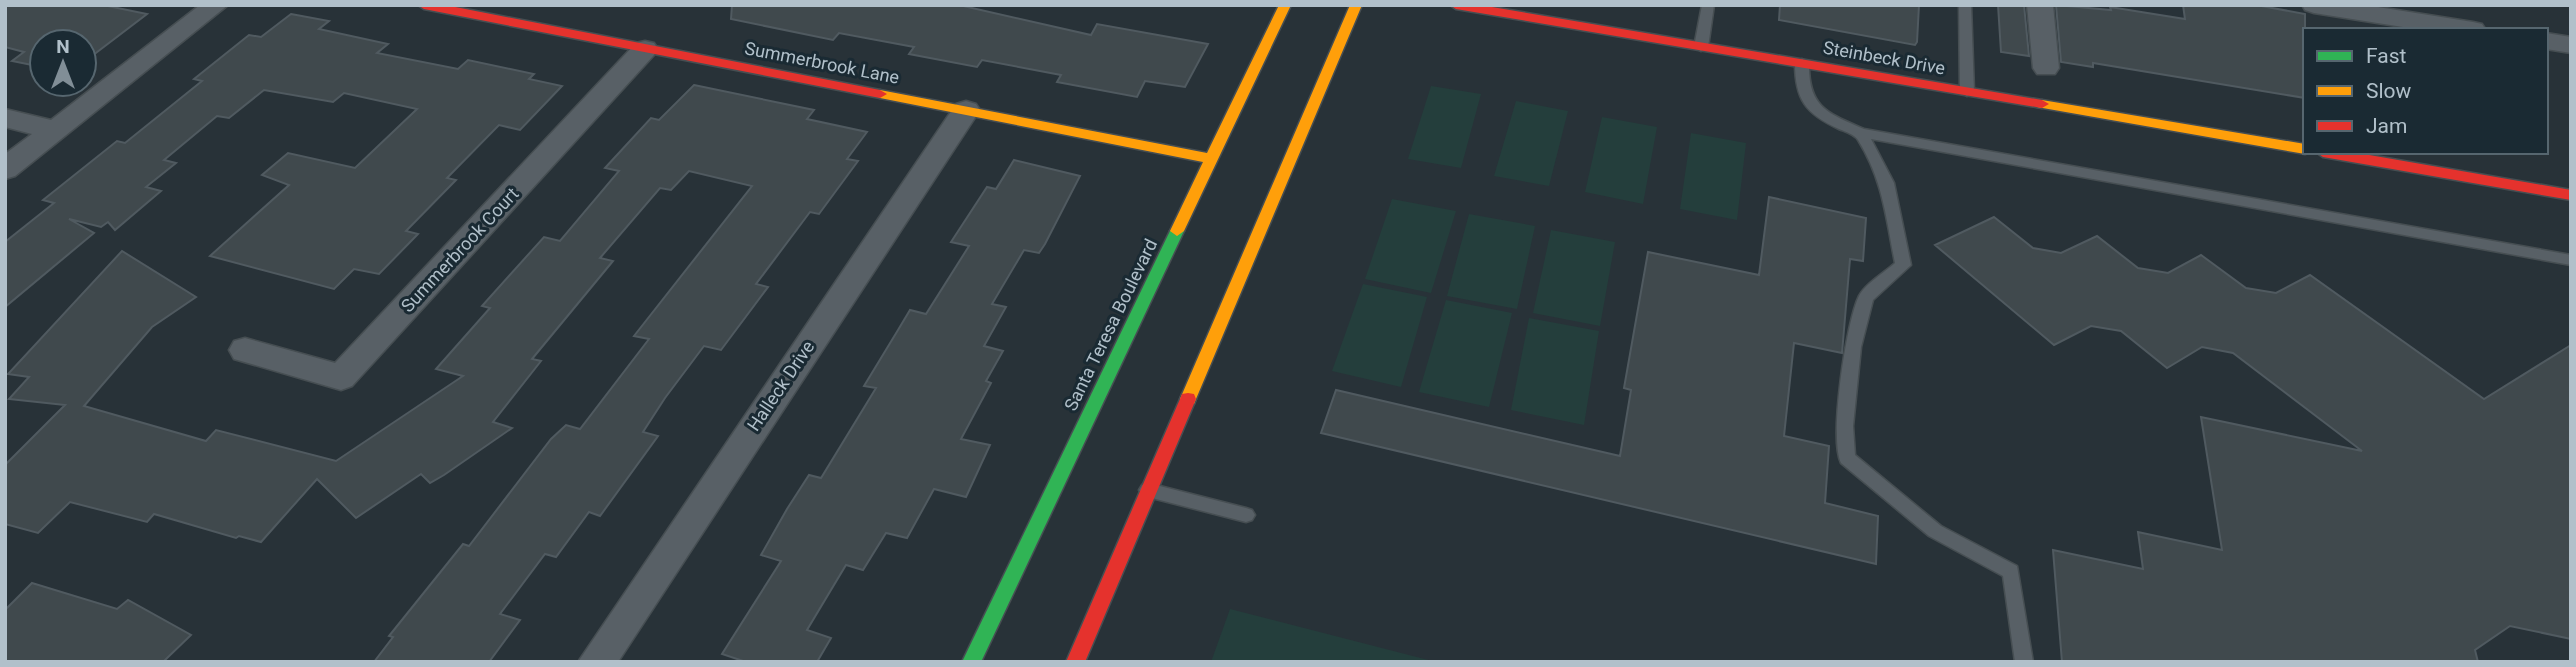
<svg xmlns="http://www.w3.org/2000/svg" width="2576" height="667" font-family="Roboto,sans-serif">
  <style>
    .green { fill: #243e3c }
    .building { fill: #40494d; stroke: #505a60; stroke-width: 2 }
    .lines { fill: none; stroke-linecap: round; stroke-linejoin: round }
    .lane-casing { stroke: #464e52; stroke-width: 3 }
    .street-casing { stroke: #464e52; stroke-width: 3 }
    .fast-casing { stroke: #464e52; stroke-width: 3 }
    .slow-casing { stroke: #464e52; stroke-width: 3 }
    .jam-casing { stroke: #464e52; stroke-width: 3 }
    .lane { fill: #586066; fill-rule: evenodd }
    .street { fill: #586066; fill-rule: evenodd }
    .fast { fill: #30b455; fill-rule: evenodd }
    .slow { fill: #ff9f0a; fill-rule: evenodd }
    .jam { fill: #e5322d; fill-rule: evenodd }
    .labels { text-anchor: middle; stroke-width: 6; stroke-linejoin: round; paint-order: stroke }
    .street-label { font-size: 18px; fill: #b1c0ca; stroke: #1a2a33 }
  </style>
  <rect width="100%" height="100%" fill="#283238"/>
  <g class="green">
    <path d="M1431,86L1481,94L1461,168L1408,159Z"/>
    <path d="M1516,101L1568,111L1549,186L1494,176Z"/>
    <path d="M1602,117L1657,127L1643,204L1585,192Z"/>
    <path d="M1691,133L1746,143L1737,220L1680,209Z"/>
    <path d="M1392,199L1456,211L1431,293L1365,279Z"/>
    <path d="M1469,214L1535,226L1517,309L1447,296Z"/>
    <path d="M1551,230L1615,242L1600,326L1533,313Z"/>
    <path d="M1363,284L1427,297L1401,387L1332,371Z"/>
    <path d="M1446,300L1512,313L1489,407L1419,392Z"/>
    <path d="M1529,318L1599,331L1584,425L1511,410Z"/>
    <path d="M1230,609L1436,662H1211Z"/>
  </g>
  <g class="building">
    <path d="M5,5H103L147,14L84,62V42H42V67L12,61L24,52L5,47Z"/>
    <path d="M732,5H959L1091,35L1097,24L1208,44L1185,87L1145,81L1137,97L1057,82L1061,75L982,60L977,67L909,54L914,47L839,33L833,40L731,19Z"/>
    <path d="M1780,5H1919L1917,42L1915,45L1779,20Z"/>
    <path d="M1998,5H2024L2029,56L2001,52Z"/>
    <path d="M2056,5L2111,10L2110,7L2185,19L2183,5H2256L2305,14V98L2093,63V67L2061,62Z"/>
    <path d="M291,14L329,21L319,29L388,44L377,53L458,69L468,60L534,74L529,79L562,86L520,130L499,125L447,178L456,180L406,231L418,234L379,274L354,269L334,289L210,256L289,185L262,175L288,153L355,168L417,109L344,93L333,102L264,90L229,118L217,116L164,160L176,163L146,187L161,191L115,230L108,222L101,227L69,219L94,233L5,307V242L54,203L43,200L117,141L125,143L202,81L194,79L249,35L261,37Z"/>
    <path d="M694,85L814,110L807,119L867,132L847,159L858,161L819,214L810,212L756,284L768,287L721,350L704,346L665,398L643,432L658,436L600,516L589,512L556,557L545,554L500,614L520,620L489,662H374L393,637L389,636L463,544L469,546L551,439L566,425L580,429L649,339L634,336L752,186L689,171L671,190L660,188L600,258L613,261L532,359L541,361L493,422L512,428L444,475L430,483L421,474L356,518L317,479L261,542L239,536L236,538L154,514L147,522L70,502L38,533L5,524V465L65,405L9,399L29,377L8,374L122,251L196,297L152,327L84,406L206,441L216,430L336,461L463,376L436,369L490,308L482,306L544,237L560,241L619,171L605,168L651,118L659,120Z"/>
    <path d="M1014,160L1080,176L1045,244L1039,253L1024,250L992,304L1006,307L984,346L1003,351L986,381L991,383L961,439L990,445L966,497L934,489L907,538L886,533L863,570L846,565L807,630L831,638L817,662H746L722,654L781,561L761,555L787,509L809,475L821,478L876,388L864,386L898,330L910,310L926,314L969,246L951,242L987,187L996,189Z"/>
    <path d="M1769,197L1866,218L1863,261L1850,259L1842,353L1794,343L1784,436L1829,446L1825,503L1878,516L1876,564L1321,433L1336,390L1620,456L1631,390L1624,388L1648,252L1759,275Z"/>
    <path d="M1994,217L2033,248L2061,253L2097,236L2138,268L2168,273L2201,255L2246,288L2276,293L2310,275L2484,399L2571,345V639L2510,626L2475,650L2478,662H2062L2053,550L2143,569L2138,532L2222,550L2201,417L2362,451L2233,353L2202,347L2167,368L2121,331L2091,326L2054,345L1935,245Z"/>
    <path d="M32,583L117,609L128,600L191,635L163,662H5V610Z"/>
  </g>
  <g class="lines">
    <g class="lane-casing">
      <g id="lane">
        <path d="M1702,5H1714L1708,47L1701,51L1694,47Z"/>
        <path d="M1959,5H1971L1974,92L1967,96L1960,92Z"/>
        <path d="M1802,59L1809,63C1808,107 1827,113 1864,129L2571,255V265L1871,139L1894,183L1911,265L1873,300L1861,347L1853,426L1855,455L1941,526L2017,566L2033,662H2015L2003,576L1929,536L1841,463C1829,439 1846,322 1859,296C1865,284 1885,272 1895,263C1886,218 1883,180 1858,140C1854,134 1846,132 1839,129C1806,114 1795,100 1795,63Z"/>
        <path d="M1148,483L1246,508L1252,510L1255,515L1252,520L1246,522L1148,497L1142,495L1139,490L1142,485Z"/>
      </g>
    </g>
    <g class="street-casing">
      <g id="street">
        <path d="M200,5H228L15,176L5,179V154L32,134L5,127V109L51,120Z"/>
        <path d="M2027,5H2053L2059,68L2055,74H2037L2033,68Z"/>
        <path d="M2302,5H2365L2473,22L2482,24L2486,30H2422L2314,13L2305,10Z"/>
        <path d="M2546,33L2571,37V53L2546,49Z"/>
        <path d="M645,41L654,43L658,49L654,55L352,386L341,390L234,359L229,350L234,341L245,338L335,363L636,43Z"/>
        <path d="M966,101L976,104L980,110L618,662H578L956,104Z"/>
      </g>
    </g>
    <g class="fast-casing">
      <path id="fast" d="M1177,226L1184,231L981,662H962L1170,231Z"/>
    </g>
    <g class="slow-casing">
      <g id="slow">
        <path d="M1279,5H1291L1184,231L1177,236L1170,231L1203,162L880,98L873,94L880,90L1207,153Z"/>
        <path d="M1350,5H1362L1196,399L1194,404H1182L1180,399Z"/>
        <path d="M2042,100L2305,144V152H2310L2305,154L2037,107L2035,104Z"/>
      </g>
    </g>
    <g class="jam-casing">
      <g id="jam">
        <path d="M418,5H445L880,90L887,94L880,98L424,9Z"/>
        <path d="M1450,5H1480L2042,100L2049,104L2042,108L1456,9Z"/>
        <path d="M2316,152H2352L2571,190V200L2323,157Z"/>
        <path d="M1188,393L1194,394L1196,399L1085,662H1066L1180,399L1182,394Z"/>
      </g>
    </g>
    <use href="#lane" class="lane"/>
    <use href="#street" class="street"/>
    <use href="#fast" class="fast"/>
    <use href="#slow" class="slow"/>
    <use href="#jam" class="jam"/>
  </g>
  <g class="labels">
    <g class="street-label">
      <text transform="translate(1884 58) rotate(10)" y="6">Steinbeck Drive</text>
      <text transform="translate(822 63) rotate(11)" y="6">Summerbrook Lane</text>
      <text transform="translate(460 250) rotate(-47)" y="6">Summerbrook Court</text>
      <text transform="translate(1111 325) rotate(-64)" y="6">Santa Teresa Boulevard</text>
      <text transform="translate(781 386) rotate(-56)" y="6">Halleck Drive</text>
    </g>
  </g>
  <rect width="2576" height="667" fill="none" stroke="#b1c0ca" stroke-width="14"/>
  <rect x="2303" y="28" width="245" height="126" fill="#1a2a33" stroke="#56666f" stroke-width="2"/>
  <rect x="2317" y="51" width="35" height="10" fill="#30b455" stroke="#56666f" stroke-width="2"/>
  <text x="2366" y="63" font-size="21" fill="#b1c0ca">Fast</text>
  <rect x="2317" y="86" width="35" height="10" fill="#ff9f0a" stroke="#56666f" stroke-width="2"/>
  <text x="2366" y="98" font-size="21" fill="#b1c0ca">Slow</text>
  <rect x="2317" y="121" width="35" height="10" fill="#e5322d" stroke="#56666f" stroke-width="2"/>
  <text x="2366" y="133" font-size="21" fill="#b1c0ca">Jam</text>
  <g transform="translate(63 63)"><circle r="33" fill="#1a2a33" stroke="#56666f" stroke-width="2"/>
  <path d="M0-5L12 26L0 18L-12 26Z" fill="#818e97"/>
  <text y="-10" font-size="19" font-weight="bold" text-anchor="middle" fill="#b1c0ca">N</text>
  </g>
</svg>
